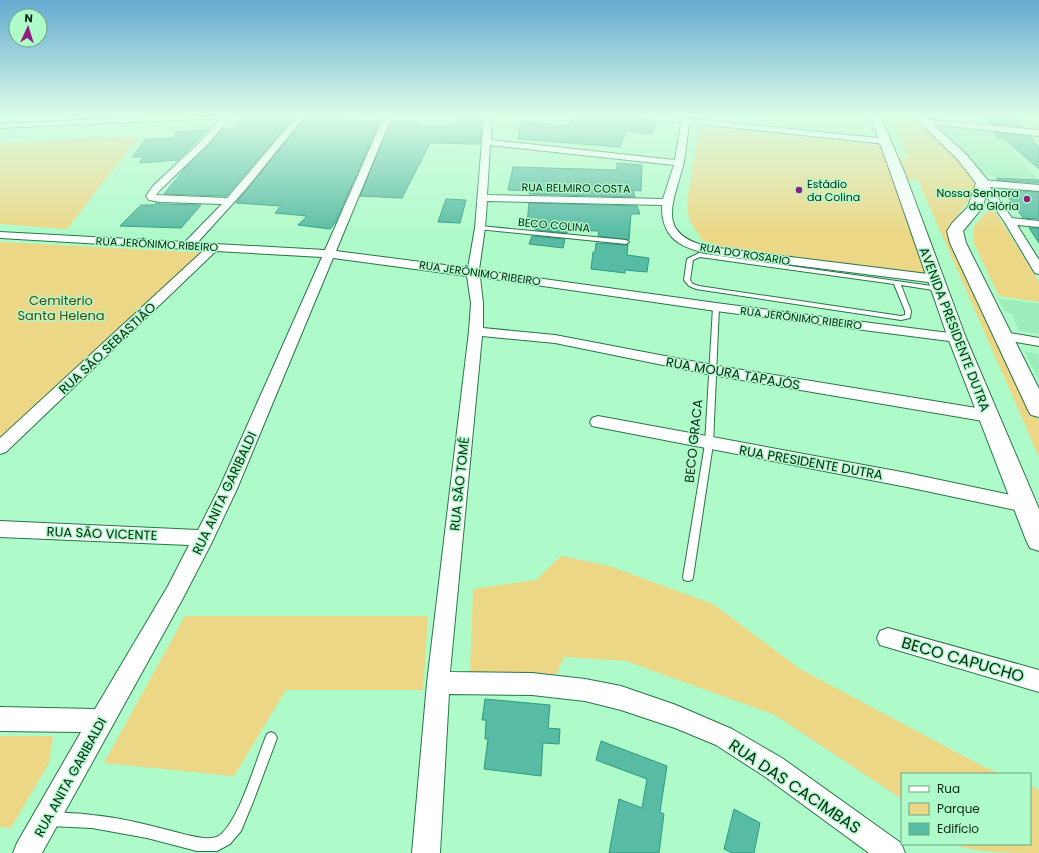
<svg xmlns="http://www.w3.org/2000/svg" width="1039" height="853" font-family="Poppins,sans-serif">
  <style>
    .built { fill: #9cedb9 }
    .green { fill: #ecd786 }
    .building { fill: #58bba3; stroke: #329983 }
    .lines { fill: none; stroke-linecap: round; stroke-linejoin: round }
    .lane-casing { stroke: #29744a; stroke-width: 2 }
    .street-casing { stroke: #29744a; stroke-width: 2 }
    .secondary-casing { stroke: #29744a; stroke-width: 2 }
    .lane { fill: #fff; fill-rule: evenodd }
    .street { fill: #fff; fill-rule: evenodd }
    .secondary { fill: #fff; fill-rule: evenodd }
    .poi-dot { fill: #901e7f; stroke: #affac9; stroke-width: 1.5 }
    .labels { text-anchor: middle; stroke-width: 3; stroke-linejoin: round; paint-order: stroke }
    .far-poi-label { font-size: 11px; fill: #082716; stroke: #affac9; text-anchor: start }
    .far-street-label { font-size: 11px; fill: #082716; stroke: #affac9 }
    .park-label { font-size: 13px; fill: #534612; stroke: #affac9 }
    .street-label { font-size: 13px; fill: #082716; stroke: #affac9 }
    .near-street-label { font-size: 16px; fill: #082716; stroke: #affac9 }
  </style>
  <rect width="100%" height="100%" fill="#affac9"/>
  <g class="built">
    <path d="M934,123L989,128L992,138L1004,140L1037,179L985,176Z"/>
    <path d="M998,298L1039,304V334L1019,331L1012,314L1004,311Z"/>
    <path d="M1024,351L1039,354V379Z"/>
  </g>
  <g class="green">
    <path d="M889,116H916L981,184L950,225L989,317L1039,421V457L918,180L905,179L897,157L908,158L893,122Z"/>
    <path d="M713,128L886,146L932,276L720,247L702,240L689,220L687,203L699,129Z"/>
    <path d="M139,136L67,229L0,224V143Z"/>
    <path d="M992,206L1039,282V302L999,296L973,241L974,226Z"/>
    <path d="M0,242L209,253L0,451Z"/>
    <path d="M561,556L609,566L713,604L800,669L984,767L1001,774H902V799L775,715L626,661L564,657L557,674H470L473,589L536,580Z"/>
    <path d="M185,616H428L423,690H286L234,776L104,763Z"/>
    <path d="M0,736H53L49,763L11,828L0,827Z"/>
    <path d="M1030,786L1039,790V853C1017,853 971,853 954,844H1030Z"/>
  </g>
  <g class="building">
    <path d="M246,116H295L226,196L164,194L186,167L209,145L222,130L232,129L237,124H239Z"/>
    <path d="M306,116H343L340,120L380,121L335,223L330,229L298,225L307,216L275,213L281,206L236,203Z"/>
    <path d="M580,116H635L640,119L657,122L652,134L626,131L620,147L518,139L521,122L568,126L571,120L578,121Z"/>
    <path d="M987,116H1014L1016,120H1020L1025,127L990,124Z"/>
    <path d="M458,118H482L480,144L430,143L402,198L360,196L391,121H418L417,125H420L419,126H454Z"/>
    <path d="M208,130L178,160L139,163L143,157H132L146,139L173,138L177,132Z"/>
    <path d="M994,132L1031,137L1039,148V169L1004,139L996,138Z"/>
    <path d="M617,163L642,165L641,191L633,190L635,197L529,194L530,191L508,190L513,167L617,170Z"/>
    <path d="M996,178L1039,180V183L998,180Z"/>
    <path d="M1003,190L1039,192V219L1023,218Z"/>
    <path d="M446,199L466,200L460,223L438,222Z"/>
    <path d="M156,203L161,204L201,205L181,228L120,226L141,205H154Z"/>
    <path d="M529,203L637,206L640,214H631L629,240L598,236L599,231L568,230L567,233L535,230L537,224H527Z"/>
    <path d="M1029,228H1039V243Z"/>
    <path d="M532,236L565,239L563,248L529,244Z"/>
    <path d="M596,243L626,245L628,244L627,255L649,258L647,272L625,270V273L591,269L593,252H595Z"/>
    <path d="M485,699L550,705L548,728L560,729L559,744L543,743L541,776L484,769L488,739H485L486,720H482Z"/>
    <path d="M601,741L667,766L660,812L664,814L659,853H609L619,799L642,808L647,779L596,760Z"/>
    <path d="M734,809L760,823L754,853H732L724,849Z"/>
  </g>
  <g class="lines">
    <g class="lane-casing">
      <g id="lane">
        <path d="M480,226L626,240L629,242L626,244L478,229V227Z"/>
        <path d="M699,253L939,287L942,289L939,291L901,285L911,311L910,318L901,320L696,289L689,286L684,280L687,259ZM700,257L894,284L905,311V315L901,316L699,286L693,284L690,280L693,260Z"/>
        <path d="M716,305L719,307L713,444L693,577L692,580L688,581L684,580L683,577L705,444L713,307Z"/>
        <path d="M271,732L275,734L277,738L253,802L241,831L230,844L217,851H197L147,838L92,828L50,826L45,824L43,819L45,814L50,812C64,813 79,813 92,815C125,818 156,827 187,835C196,837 212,841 220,835C240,819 256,759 267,734Z"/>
      </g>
    </g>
    <g class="street-casing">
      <g id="street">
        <path d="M168,116H232L208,144L160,190L156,195L227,198L297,116H305L246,189L197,243L325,250L384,116H392L336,251L468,268L475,228L484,116H492L491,140L675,160L681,123L640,118L636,116H664L888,139L889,141L885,144L689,123C687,138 686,152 683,166C672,206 656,235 710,247L936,275L940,276L942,279L940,282L936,283L722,256C689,250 661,245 662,205L487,201L485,228L479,270L716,303L957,334L962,335L964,338L962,341L957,342L716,311L480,277L483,303V328L555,335L712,365L989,410L995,412L997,416L995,420L989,422L712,375L555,343L482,336L450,672L532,673L585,679L621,686L676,705L732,729L782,758L901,843L905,853H869L764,776L716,745L675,728L621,710L585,701L532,695L449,694L440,853H412L427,683L469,331L471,303L467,276L333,258L237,489L211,544L182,600L42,853H13L17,843L81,732L0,731V707L95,709L168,586L189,545L0,537V521L198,530L219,489L322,257L216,251L6,452L0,454V438L204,250L0,238V232L185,242L222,204L161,202L149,200L146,196L153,186L202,140L221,118L0,128V124ZM490,145L674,165L663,199L487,195Z"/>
        <path d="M921,119L1039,130V136L924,123L920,121Z"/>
        <path d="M983,180L1039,185V191L990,187L1012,218L1039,221V227L1017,225L1039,260V274L1035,273L1033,270L1004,221L978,184L980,181Z"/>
        <path d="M1004,332L1039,338V346L999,339L997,336L999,333Z"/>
        <path d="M598,416L907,473L1025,498L1031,500L1034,505L1031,510L1025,512L907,487L592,426L590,422L592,418Z"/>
        <path d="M888,628L1039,670V692L880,645L877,638L880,631Z"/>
      </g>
    </g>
    <g class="secondary-casing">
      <g id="secondary">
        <path d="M870,116H880L905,174L966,338L1039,509V551L1030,548L1026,540L948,338L891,174Z"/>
        <path d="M913,116H924L966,154L990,183L982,208L963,231L966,243L1039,389V417L1031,415L1028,410L950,243L947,231L953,222L968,207L976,183L958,160Z"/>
      </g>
    </g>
    <use href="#lane" class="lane"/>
    <use href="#street" class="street"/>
    <use href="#secondary" class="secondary"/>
  </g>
  <linearGradient id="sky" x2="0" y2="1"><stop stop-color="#66aad2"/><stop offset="0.49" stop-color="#dbfde7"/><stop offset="1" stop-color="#dbfde7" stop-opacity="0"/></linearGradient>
  <rect width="1039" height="235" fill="url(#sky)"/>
  <g class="poi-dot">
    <circle cx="799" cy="190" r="4"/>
    <circle cx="1027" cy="199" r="4"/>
  </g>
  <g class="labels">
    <g class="far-poi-label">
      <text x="807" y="188">Estádio<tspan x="807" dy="13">da Colina</tspan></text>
      <text x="1019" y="197" text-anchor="end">Nossa Senhora<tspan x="1019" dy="13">da Glória</tspan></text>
    </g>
    <g class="far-street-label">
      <text transform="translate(576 188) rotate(1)" y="4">RUA BELMIRO COSTA</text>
      <text transform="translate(554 225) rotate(5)" y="4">BECO COLINA</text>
      <text transform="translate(157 244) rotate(3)" y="4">RUA JERÔNIMO RIBEIRO</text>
      <text transform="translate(745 254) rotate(9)" y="4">RUA DO ROSARIO</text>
      <text transform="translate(480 273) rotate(8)" y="4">RUA JERÔNIMO RIBEIRO</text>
      <text transform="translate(801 318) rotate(7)" y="4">RUA JERÔNIMO RIBEIRO</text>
    </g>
    <g class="park-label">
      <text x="61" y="305">Cemiterio<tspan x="61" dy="15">Santa Helena</tspan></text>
    </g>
    <g class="street-label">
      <text transform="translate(955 329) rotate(69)" y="5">AVENIDA PRESIDENTE DUTRA</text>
      <text transform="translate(107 348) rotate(-43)" y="5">RUA SÃO SEBASTIÃO</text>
      <text transform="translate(733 373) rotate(10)" y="5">RUA MOURA TAPAJÓS</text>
      <text transform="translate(693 441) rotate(-84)" y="5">BECO GRACA</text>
      <text transform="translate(811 462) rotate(10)" y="5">RUA PRESIDENTE DUTRA</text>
      <text transform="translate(459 484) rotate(-84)" y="5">RUA SÃO TOMÉ</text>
      <text transform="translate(224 493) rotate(-65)" y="5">RUA ANITA GARIBALDI</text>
      <text transform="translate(102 533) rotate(2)" y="5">RUA SÃO VICENTE</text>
      <text transform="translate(70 777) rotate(-61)" y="5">RUA ANITA GARIBALDI</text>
    </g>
    <g class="near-street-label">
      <text transform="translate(963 659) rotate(16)" y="6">BECO CAPUCHO</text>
      <text transform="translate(795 786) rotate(34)" y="6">RUA DAS CACIMBAS</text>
    </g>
  </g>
  <rect x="901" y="773" width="130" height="72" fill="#affac9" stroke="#6ca681"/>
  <rect x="909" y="786" width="20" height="6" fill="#ffffff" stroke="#6ca681"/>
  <text x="937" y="793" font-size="12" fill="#082716">Rua</text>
  <rect x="909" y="803" width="20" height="12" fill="#ecd786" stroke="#6ca681"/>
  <text x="937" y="813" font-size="12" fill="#082716">Parque</text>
  <rect x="909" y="823" width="20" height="12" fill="#58bba3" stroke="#6ca681"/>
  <text x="937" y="833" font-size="12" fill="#082716">Edifício</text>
  <g transform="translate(28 28) rotate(4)"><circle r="19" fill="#affac9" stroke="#6ca681"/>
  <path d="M0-3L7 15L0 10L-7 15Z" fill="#901e7f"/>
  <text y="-6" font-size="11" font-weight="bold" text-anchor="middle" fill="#082716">N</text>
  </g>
</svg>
